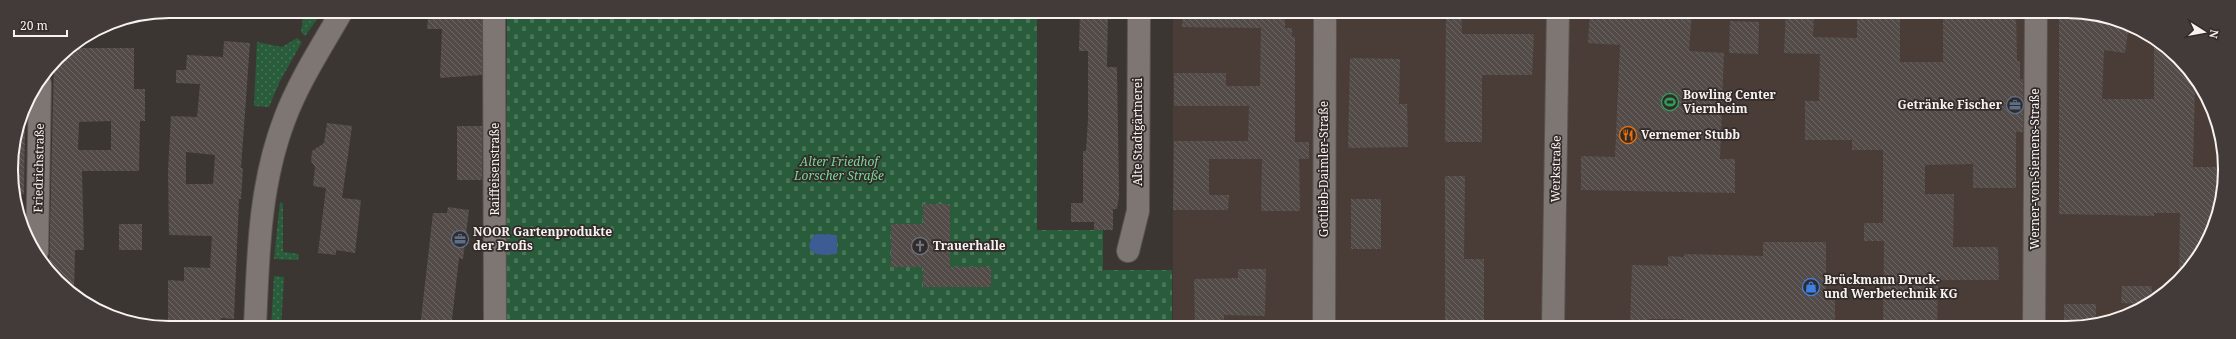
<svg xmlns="http://www.w3.org/2000/svg" width="2236" height="339" font-family="'Noto Serif',serif">
  <style>
    .built { fill: #4a3d37 }
    .grass { fill: url(#grass-dots) }
    .cemetery { fill: url(#cemetery-stones) }
    .water { fill: #3d5c94 }
    .building { fill: url(#building-back-hatch); fill-rule: evenodd }
    .lines { fill: none; stroke-linecap: round; stroke-linejoin: round }
    .minor-casing { stroke: #5a5452; stroke-width: 24 }
    .minor { stroke: #7e7673; stroke-width: 22 }
    .labels { text-anchor: middle; stroke-width: 3.5; stroke-linejoin: round; paint-order: stroke }
    .poi-label { font-size: 12px; font-weight: bold; fill: #f7f2f0; stroke: #322b29; text-anchor: start }
    .street-label { font-size: 12px; fill: #f7f2f0; stroke: #322b29 }
    .park-label { font-size: 12px; font-style: italic; fill: #78d798; stroke: #322b29 }
    .rim { fill: none; stroke: #f7f2f0; stroke-width: 2 }
  </style>
  <defs>
    <pattern id="grass-dots" width="8" height="8" patternUnits="userSpaceOnUse"><rect width="8" height="8" fill="#285c3b"/><path d="M2 2h.1M6 6h.1" fill="none" stroke="#487458" stroke-width="1.8" stroke-linecap="round"/></pattern>
    <pattern id="cemetery-stones" width="16" height="16" patternUnits="userSpaceOnUse"><rect width="16" height="16" fill="#285c3b"/><path d="M2 7V4a2 2 0 0 1 4 0v3zM10 15v-3a2 2 0 0 1 4 0v3z" fill="#487458"/></pattern>
    <pattern id="building-back-hatch" width="6" height="6" patternUnits="userSpaceOnUse"><rect width="6" height="6" fill="#524b48"/><path d="M-1 5l2 2M0 0l6 6M5-1l2 2" fill="none" stroke="#6c6563"/></pattern>
  </defs>
  <rect width="100%" height="100%" fill="#3c3633"/>
  <path class="built" d="M1173,11H2077L2137,27L2186,65L2217,119L2225,180L2213,230L2179,281L2136,312L2077,328H1173Z"/>
  <g class="grass">
    <path d="M301,11H323L305,36L301,32L303,18Z"/>
    <path d="M297,38L302,42L280,81L269,107L254,106L257,42L282,47Z"/>
    <path d="M280,202L283,204V252L299,254L298,260L274,259Z"/>
    <path d="M274,276L284,277L281,328H271Z"/>
  </g>
  <path class="cemetery" d="M507,11H1037V230H1103V270H1172V328H506Z"/>
  <path class="water" d="M816,234L837,235V254C831,254 822,256 817,254C805,251 809,239 816,234Z"/>
  <g class="building">
    <path d="M429,11H482V75L440,78L442,29H427Z"/>
    <path d="M1080,11H1108L1107,67H1117L1119,196L1117,209H1113V230H1094V222H1071V203H1083V151H1086L1088,120V51H1079Z"/>
    <path d="M1183,11H1285V28H1292V37H1295V142H1309V159H1299L1300,211H1261L1262,159H1209V195H1229L1228,210H1173L1174,141H1248L1249,106H1174V73H1226V86H1260L1261,28L1182,27Z"/>
    <path d="M1446,11H1461L1462,34H1534L1532,75H1482V142H1445Z"/>
    <path d="M1590,11H1692L1689,51L1724,53L1720,159H1735V193L1581,190V156L1615,157L1620,45L1588,43Z"/>
    <path d="M1786,11H1814L1813,37L1857,38V11H1900V62H1943V11H2016L2017,61H2020V79H2023V132H2016V188H1973V164L1925,165V194H1954L1953,247H1998L1999,280H1938L1937,328H1883L1884,241H1864V223H1883V150H1852V140H1805V101H1819L1820,54L1784,53Z"/>
    <path d="M2059,11H2077L2129,25L2125,53L2104,50L2102,99H2154V41L2186,65L2195,81L2193,167H2220V200L2213,230L2179,282L2180,213H2154V216L2059,214Z"/>
    <path d="M1730,21L1759,22L1758,54L1729,53Z"/>
    <path d="M224,41L250,43L241,168H243L241,199H239L234,319L221,318L220,324L168,320V280L184,281V267L210,268L212,236L169,235L168,171L171,116L197,117L200,84L176,83V70H186L187,55L223,57ZM186,152L215,155L213,184H186Z"/>
    <path d="M72,48H134V89H145V121H140L139,171H82L84,250H75L74,292L49,272L54,62L58,57ZM111,121V150H78L79,122Z"/>
    <path d="M1350,58L1400,59L1399,104H1407L1408,147L1348,148Z"/>
    <path d="M327,123L352,126L342,198L361,200L355,253L336,250V255L318,253L326,188L313,186L315,167L311,161L312,151L324,143Z"/>
    <path d="M19,125L25,126L24,194L16,195L11,159Z"/>
    <rect x="457" y="126" width="25" height="54"/>
    <path d="M1445,176H1465L1464,259H1484V328H1445Z"/>
    <rect x="1351" y="199" width="30" height="50"/>
    <path d="M923,204H950V267H991V287H923V267H891V224H923Z"/>
    <path d="M448,207L469,210L463,259L459,258L451,328H420L433,213H447Z"/>
    <rect x="119" y="224" width="23" height="26"/>
    <path d="M1763,242H1826V298H1835V328H1683V319H1648V328H1630L1632,265L1668,266V256L1684,257V254L1763,256Z"/>
    <path d="M1238,269H1266L1265,316L1224,315V328H1195L1194,279L1238,278Z"/>
    <path d="M2122,286H2152V301L2147,304L2121,303Z"/>
    <path d="M2064,304H2096V323L2077,328H2064Z"/>
  </g>
  <g class="lines">
    <g class="minor-casing">
      <g id="minor">
        <path d="M494,11L495,328"/>
        <path d="M1128,251L1138,211L1139,11"/>
        <path d="M37,252L40,84"/>
        <path d="M255,328C258,257 259,185 285,118C299,81 322,46 342,11"/>
        <path d="M1324,328L1325,11"/>
        <path d="M1553,328L1558,11"/>
        <path d="M2034,328L2036,11"/>
      </g>
    </g>
    <use href="#minor" class="minor"/>
  </g>
  <defs>
    <g id="stadium-ring" transform="scale(0.9)"><circle r="9.5" fill="#322b29" stroke="#2e9e5b" stroke-width="1.5"/><path d="M0-5a6.5 5 0 1 0 0 10a6.5 5 0 1 0 0-10ZM-3.5-1.8h7v3.6h-7Z" fill="#2e9e5b"/></g>
    <g id="office-ring" transform="scale(0.9)"><circle r="9.5" fill="#322b29" stroke="#5c6f8a" stroke-width="1.5"/><path d="M-6-3h4V-5.5h4V-3h4V5H-6ZM-1-4.5V-3h2v-1.5ZM-6 0V1H6V0Z" fill="#5c6f8a"/></g>
    <g id="restaurant-ring" transform="scale(0.9)"><circle r="9.5" fill="#322b29" stroke="#e8710a" stroke-width="1.5"/><path d="M-5-6h1v4h1v-4h1v4h1v-4h1v5L-1.5 .5V6h-2V.5L-5-1ZM5-6V6H3V1.5H1.5Q1.5-4 5-6Z" fill="#e8710a"/></g>
    <g id="church-ring" transform="scale(0.9)"><circle r="9.5" fill="#322b29" stroke="#6b7280" stroke-width="1.5"/><path d="M-1.2-6h2.4v3.5h3.3v2.4h-3.3V6h-2.4V-.1h-3.3v-2.4h3.3Z" fill="#6b7280"/></g>
    <g id="shop-ring" transform="scale(0.9)"><circle r="9.5" fill="#322b29" stroke="#3f7fe0" stroke-width="1.5"/><path d="M-5-2.5h2.3a2.7 3.5 0 0 1 5.4 0H5L5.5 6h-11ZM-1.5-2.5h3a1.5 2.3 0 0 0-3 0Z" fill="#3f7fe0"/></g>
  </defs>
  <g fill-rule="evenodd">
    <use href="#stadium-ring" x="1670" y="102"/>
    <use href="#office-ring" x="2015" y="105"/>
    <use href="#restaurant-ring" x="1628" y="135"/>
    <use href="#office-ring" x="460" y="239"/>
    <use href="#church-ring" x="920" y="246"/>
    <use href="#shop-ring" x="1811" y="287"/>
  </g>
  <g class="labels">
    <g class="poi-label">
      <text x="1683" y="99">Bowling Center<tspan x="1683" dy="14">Viernheim</tspan></text>
      <text x="2002" y="109" text-anchor="end">Getränke Fischer</text>
      <text x="1641" y="139">Vernemer Stubb</text>
      <text x="473" y="236">NOOR Gartenprodukte<tspan x="473" dy="14">der Profis</tspan></text>
      <text x="933" y="250">Trauerhalle</text>
      <text x="1824" y="284">Brückmann Druck-<tspan x="1824" dy="14">und Werbetechnik KG</tspan></text>
    </g>
    <g class="street-label">
      <text transform="translate(1138 132) rotate(-90)" y="4">Alte Stadtgärtnerei</text>
      <text transform="translate(39 168) rotate(-89)" y="4">Friedrichstraße</text>
      <text transform="translate(495 169) rotate(-90)" y="4">Raiffeisenstraße</text>
      <text transform="translate(1324 169) rotate(-90)" y="4">Gottlieb-Daimler-Straße</text>
      <text transform="translate(1556 169) rotate(-89)" y="4">Werkstraße</text>
      <text transform="translate(2035 169) rotate(-90)" y="4">Werner-von-Siemens-Straße</text>
    </g>
    <g class="park-label">
      <text x="839" y="166">Alter Friedhof<tspan x="839" dy="14">Lorscher Straße</tspan></text>
    </g>
  </g>
  <path d="M0 0H2236V339H0ZM169 18H2067A151 151 0 0 1 2218 169V170A151 151 0 0 1 2067 321H169A151 151 0 0 1 18 170V169A151 151 0 0 1 169 18Z" fill="#423b39" fill-rule="evenodd"/>
  <path class="rim" d="M169 18H2067A151 151 0 0 1 2218 169V170A151 151 0 0 1 2067 321H169A151 151 0 0 1 18 170V169A151 151 0 0 1 169 18Z"/>
  <g transform="translate(2204 32) rotate(101)" stroke="#322b29" stroke-width="3" paint-order="stroke">
  <path d="M0-3L7 15L0 10L-7 15Z" fill="#f7f2f0"/>
  <text y="-6" font-size="11" font-weight="bold" text-anchor="middle" fill="#f7f2f0">N</text>
  </g>
  <path d="M14 30v6h53v-6" fill="none" stroke="#f7f2f0" stroke-width="2"/>
  <text x="20" y="30" font-size="12" fill="#f7f2f0" stroke="#322b29" stroke-width="3" paint-order="stroke">20 m</text>
</svg>
